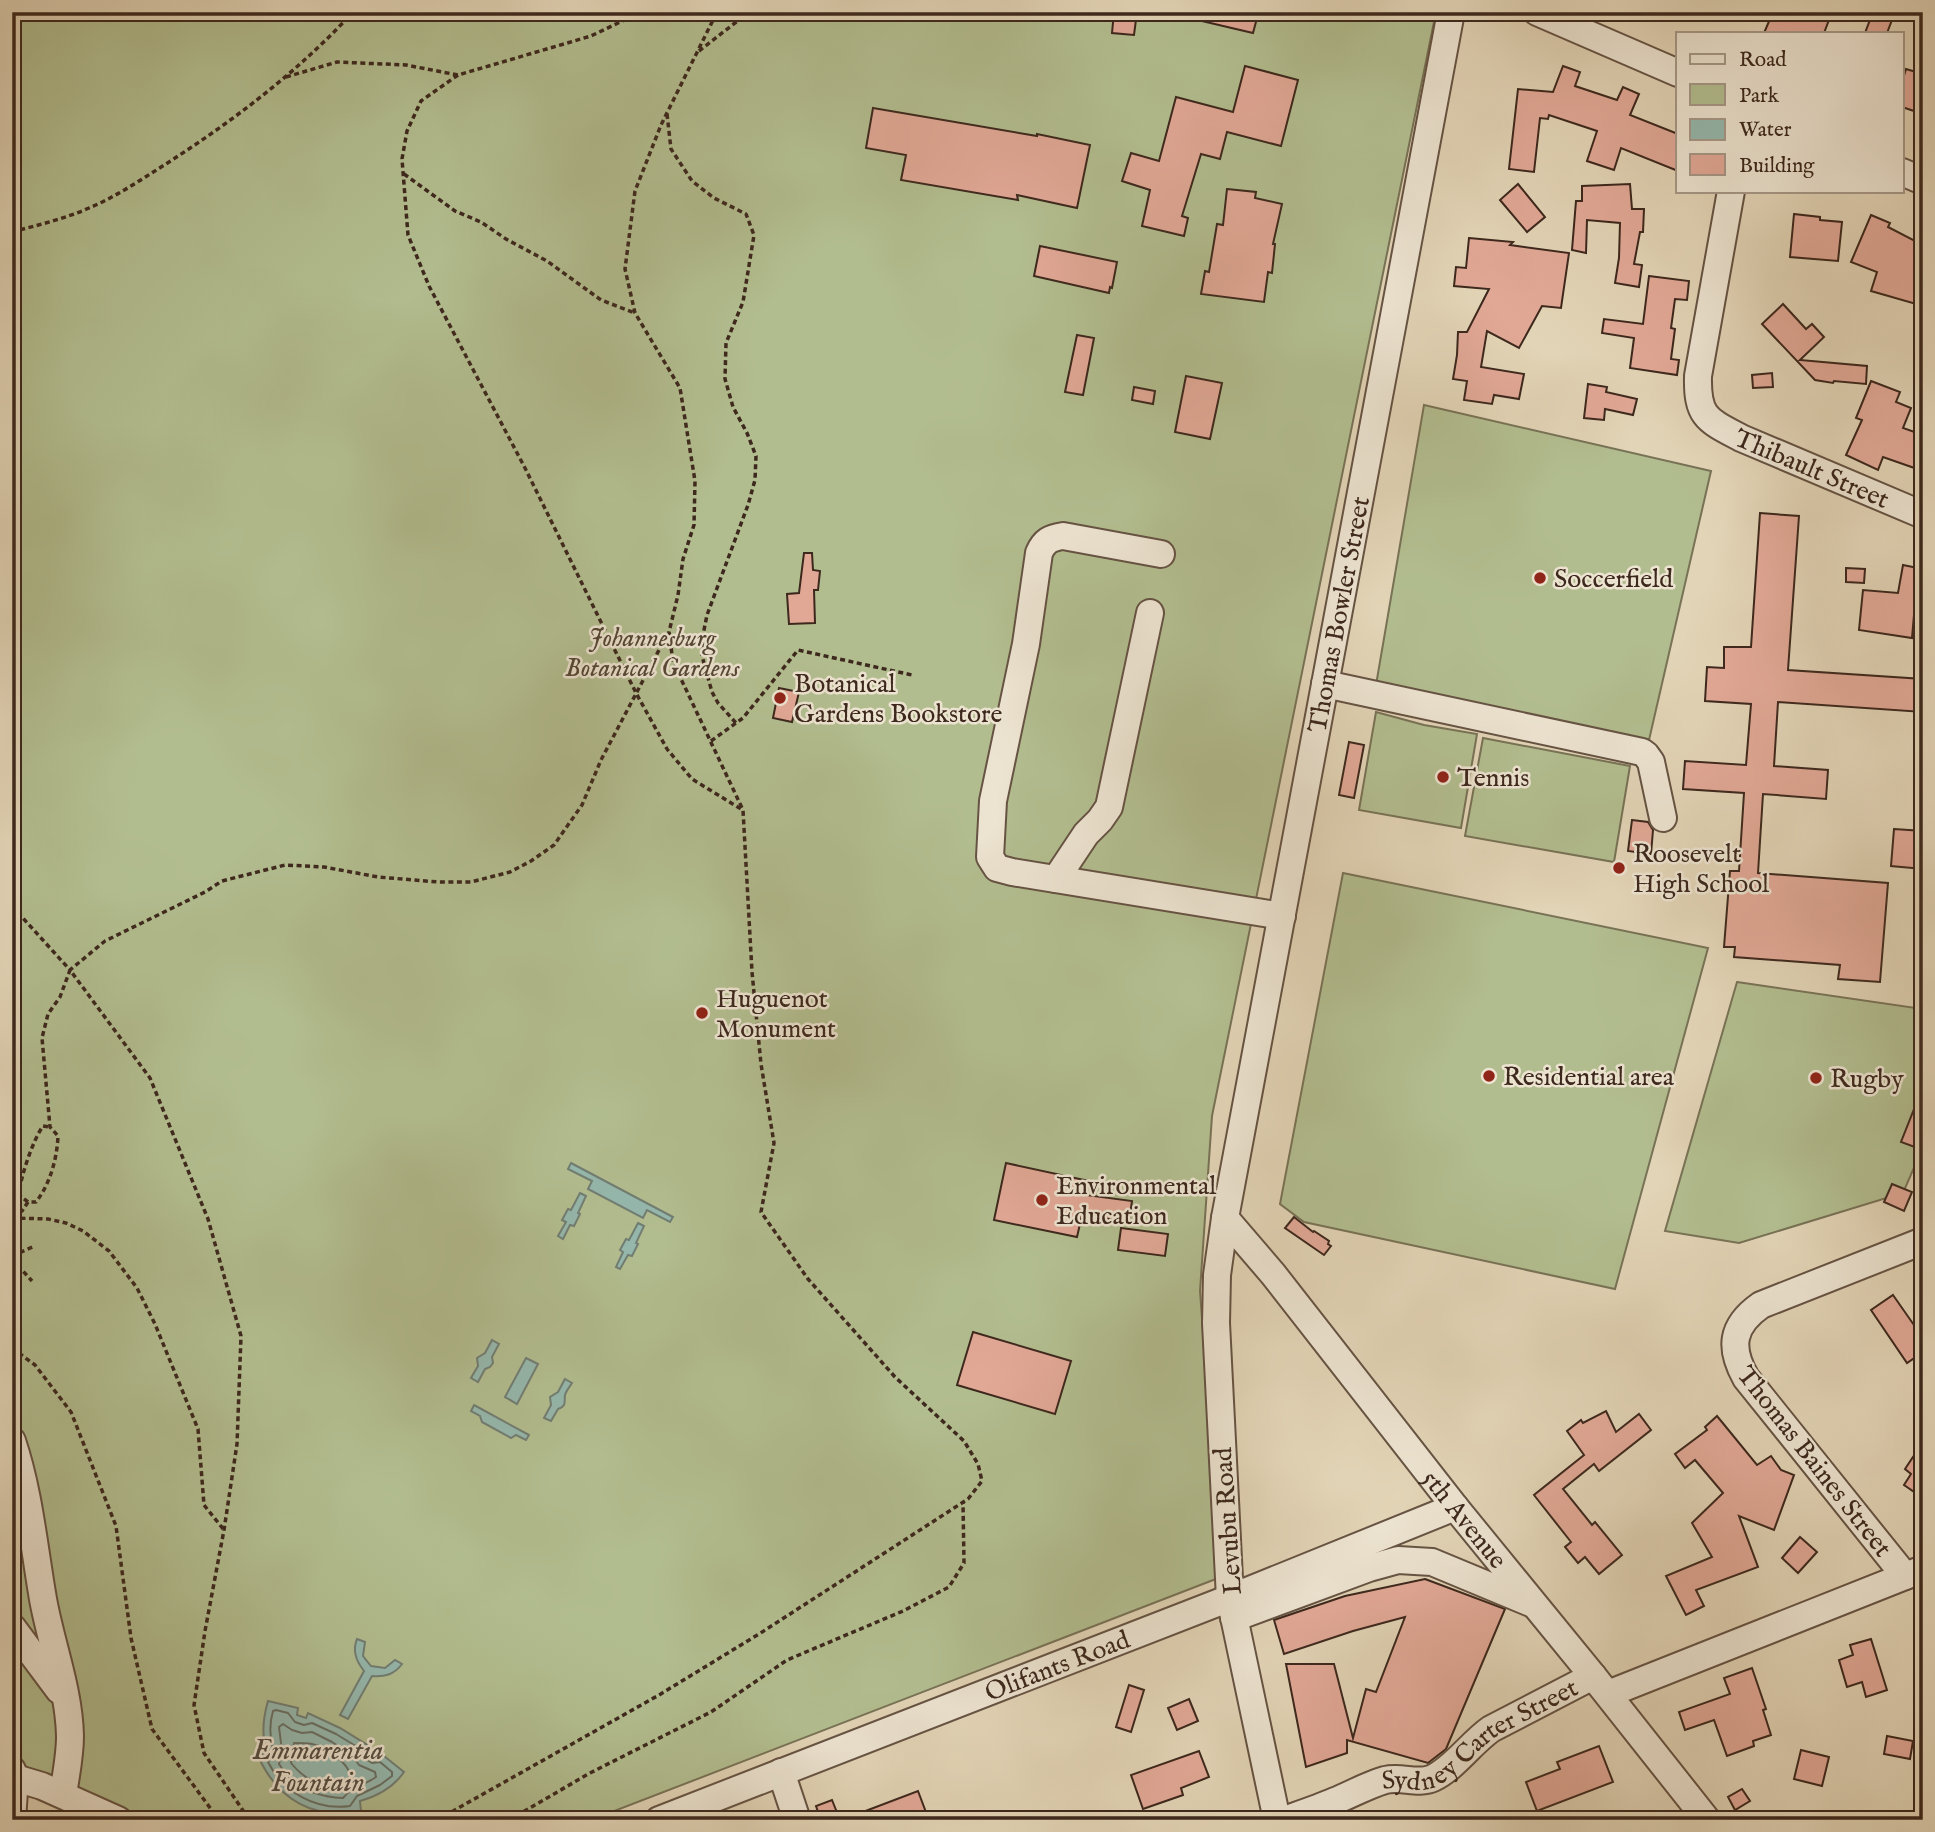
<svg xmlns="http://www.w3.org/2000/svg" width="1935" height="1832" font-family="'IM FELL English',serif">
  <style>
    .green { fill: #b2bd8f; stroke: #787256; stroke-width: 2 }
    .water { fill: #95b8ad; stroke: #727e73; stroke-width: 2 }
    .lines { fill: none; stroke-linecap: round; stroke-linejoin: round }
    .shore { stroke: #697065; stroke-width: 2 }
    .building { fill: #e1a896; stroke: #3d281d; stroke-width: 2 }
    .minor-casing { stroke: #665343; stroke-width: 30 }
    .path { stroke: #3d281d; stroke-width: 3.5; stroke-dasharray: 5 3.5; stroke-linecap: butt }
    .minor { stroke: #ece3d0; stroke-width: 26 }
    .poi-dot { fill: #8f2418; stroke: #ece3d0; stroke-width: 2.5 }
    .labels { text-anchor: middle; stroke-width: 5; stroke-linejoin: round; paint-order: stroke }
    .street-label { font-size: 26px; fill: #3d281d; stroke: #ece3d0 }
    .poi-label { font-size: 26px; fill: #3d281d; stroke: #ece3d0; text-anchor: start }
    .park-label { font-size: 26px; font-style: italic; fill: #544634; stroke: #ece3d0 }
    .water-label { font-size: 28px; font-style: italic; fill: #534c41; stroke: #ece3d0 }
  </style>
  <rect width="100%" height="100%" fill="#e2d4b6"/>
  <filter id="stains"><feTurbulence type="fractalNoise" baseFrequency=".00286" numOctaves="4"/><feColorMatrix values="0 0 0 0 .2 0 0 0 0 .09 0 0 0 0 .02 0 0 0 .5 -.17"/></filter>
  <radialGradient id="worn" r=".72"><stop offset=".6" stop-color="#630" stop-opacity="0"/><stop offset="1" stop-color="#630" stop-opacity=".3"/></radialGradient>
  <g class="green">
    <path d="M12,12H1436L1212,1116L1200,1291L1221,1577L591,1820H147L48,1777L12,1764Z"/>
    <path d="M1424,405L1711,471L1649,740L1376,685Z"/>
    <path d="M1376,712L1424,725L1477,734L1461,828L1359,810Z"/>
    <path d="M1483,738L1630,766L1614,862L1465,836Z"/>
    <path d="M1343,873L1708,948L1615,1289L1304,1222L1280,1204Z"/>
    <path d="M1737,982L1923,1009V1147L1903,1193L1739,1243L1665,1231Z"/>
  </g>
  <g class="water">
    <path d="M571,1163L673,1217L670,1222L647,1210L643,1218L588,1189L592,1181L568,1169Z"/>
    <path d="M580,1193L586,1196L578,1213L580,1214L574,1226L570,1225L563,1239L558,1236L566,1222L562,1220L568,1209L571,1210Z"/>
    <path d="M638,1223L644,1226L636,1243L638,1244L632,1256L628,1255L620,1269L616,1267L623,1252L620,1250L626,1239L629,1240Z"/>
    <path d="M492,1340L499,1344L492,1357L493,1363L490,1367L485,1369L478,1382L471,1378L478,1366L477,1358L485,1353Z"/>
    <path d="M526,1358L538,1364L517,1404L505,1397Z"/>
    <path d="M565,1379L572,1383C570,1386 566,1391 565,1395C564,1402 567,1406 558,1409L551,1421L544,1418L551,1405L550,1397L558,1392Z"/>
    <path d="M474,1405L529,1435L526,1440L516,1435L511,1438L482,1422L480,1416L471,1411Z"/>
    <path d="M357,1639L365,1642L363,1656L371,1666L385,1668L395,1660L402,1664C394,1675 384,1677 372,1676L348,1719L340,1715L364,1671C356,1661 352,1651 357,1639Z"/>
    <path d="M268,1701L298,1708L297,1715L306,1718L308,1713L340,1728L369,1746L367,1751L375,1756L379,1752L404,1772C393,1788 378,1796 360,1801L361,1811C313,1820 278,1800 258,1756L267,1752C261,1735 263,1718 268,1701Z"/>
  </g>
  <g class="lines">
    <g class="shore">
      <path d="M276,1710L288,1713L295,1722L304,1725L312,1723L336,1734L359,1748L364,1758L372,1763L380,1762L392,1772V1776L380,1785L357,1796L350,1806C316,1811 283,1792 268,1762L273,1751C270,1738 269,1724 273,1711Z"/>
      <path d="M283,1724L292,1730L302,1733L312,1732L332,1742L351,1754L359,1765L375,1772L376,1777C363,1786 354,1785 343,1798C317,1797 293,1787 279,1764L282,1751L279,1727Z"/>
      <path d="M294,1743C299,1743 307,1743 312,1744C327,1747 347,1762 351,1776L337,1787C318,1786 303,1778 291,1763Z"/>
    </g>
  </g>
  <g class="building">
    <path d="M1114,12H1137L1134,35L1112,33Z"/>
    <path d="M1190,12H1231L1257,18L1253,33L1189,18Z"/>
    <path d="M1773,12H1832L1824,33H1764Z"/>
    <path d="M1873,12H1895L1887,33H1865Z"/>
    <path d="M1245,66L1298,80L1281,146L1227,132L1220,159L1201,154L1182,216L1188,218L1184,236L1142,226L1150,190L1122,181L1131,153L1159,161L1176,97L1233,112Z"/>
    <path d="M1563,66L1580,72L1575,86L1617,100L1623,87L1639,94L1630,115L1678,134V171L1621,148L1614,170L1587,161L1597,131L1549,115L1548,119L1540,118L1534,172L1509,169L1518,89L1553,92Z"/>
    <path d="M1906,69L1923,74V114L1902,107V82Z"/>
    <path d="M873,108L1037,136V134L1090,145L1077,208L1017,195L1018,200L901,180L906,155L866,148Z"/>
    <path d="M1518,184L1545,217L1527,232L1500,200Z"/>
    <path d="M1630,184L1632,209H1644L1643,232H1640L1634,264L1642,265L1639,287L1615,283L1619,258L1620,223L1587,220L1586,253L1572,250L1576,201H1582V186Z"/>
    <path d="M1227,189L1256,192L1255,198L1282,204L1273,244H1275L1272,273L1268,272L1264,302L1201,294L1205,271L1209,272L1217,224L1223,225Z"/>
    <path d="M1794,214L1820,217V220L1842,222L1838,261L1790,257Z"/>
    <path d="M1871,215L1890,223L1888,227L1923,245V306L1871,291L1877,272L1851,262Z"/>
    <path d="M1469,238L1513,242L1510,245L1569,253L1561,308L1542,306L1519,348L1487,331L1481,367L1524,374L1519,399L1494,395L1492,404L1464,400L1467,381L1453,379L1457,355L1458,332H1467L1489,289L1454,286L1456,267L1466,268Z"/>
    <path d="M1040,246L1117,262L1112,288L1110,287L1109,293L1034,276Z"/>
    <path d="M1649,276L1689,281L1687,300L1675,299L1671,328L1675,329L1671,359L1679,360L1677,375L1630,368L1634,338L1602,333L1604,319L1643,324Z"/>
    <path d="M1783,304L1806,329L1812,324L1824,337L1800,360L1867,366L1866,384L1834,381L1833,383L1815,380L1762,324Z"/>
    <path d="M1077,335L1094,338L1083,395L1065,392Z"/>
    <path d="M1772,373L1773,387L1753,388L1752,375Z"/>
    <path d="M1186,376L1222,383L1210,439L1175,432Z"/>
    <path d="M1871,381L1900,392L1896,402L1911,408L1903,428L1923,435V471L1883,457L1878,470L1846,455L1862,420L1856,418Z"/>
    <path d="M1588,384L1607,387L1606,392L1637,399L1633,415L1605,409L1604,420L1584,418Z"/>
    <path d="M1134,387L1155,391L1153,404L1132,400Z"/>
    <path d="M1760,513L1799,516L1788,670L1923,679V712L1778,702L1774,766L1828,770L1826,799L1763,794L1758,873L1888,883L1880,982L1838,979L1840,965L1734,957L1735,947H1724L1730,871H1739L1744,793L1683,789L1685,761L1746,765L1751,704L1705,701L1707,667L1724,668V647H1751Z"/>
    <path d="M804,553H812L813,570L820,571L818,590H814L815,623L789,624L787,594L799,593Z"/>
    <path d="M1903,565L1918,568L1912,638L1859,630L1863,590L1898,593Z"/>
    <path d="M1846,568L1865,569L1864,583L1846,582Z"/>
    <path d="M779,688L799,692L792,722L773,718Z"/>
    <path d="M1349,742L1364,745L1354,798L1339,795Z"/>
    <path d="M1632,820L1648,822L1653,830L1651,854L1628,851Z"/>
    <path d="M1894,829L1923,831V869L1891,866Z"/>
    <path d="M1922,1089H1923V1150L1901,1142Z"/>
    <path d="M1006,1163L1089,1181L1086,1195L1132,1201L1129,1222L1082,1215L1077,1237L994,1220Z"/>
    <path d="M1892,1184L1912,1192L1904,1211L1884,1202Z"/>
    <path d="M1294,1217L1313,1232L1314,1231L1329,1241L1328,1244L1331,1246L1324,1255L1285,1228Z"/>
    <path d="M1121,1228L1168,1234L1165,1256L1118,1250Z"/>
    <path d="M1893,1295L1923,1338V1352L1907,1363L1871,1310Z"/>
    <path d="M973,1332L1071,1361L1055,1414L957,1385Z"/>
    <path d="M1606,1411L1616,1432L1639,1414L1651,1430L1599,1471L1594,1464L1563,1489L1592,1525L1595,1522L1622,1555L1599,1574L1585,1557L1578,1563L1565,1547L1571,1542L1534,1495L1584,1455L1567,1431L1581,1420L1583,1423Z"/>
    <path d="M1717,1416L1757,1465L1771,1456L1781,1470L1794,1475L1774,1530L1739,1516L1758,1567L1696,1590L1704,1606L1686,1615L1666,1576L1712,1557L1692,1523L1723,1493L1695,1460L1685,1468L1675,1454L1707,1430L1705,1427Z"/>
    <path d="M1923,1456V1498L1904,1485L1911,1474L1905,1469L1913,1457L1919,1461Z"/>
    <path d="M1800,1537L1817,1552L1798,1573L1782,1558Z"/>
    <path d="M1425,1579L1505,1609L1446,1749L1428,1763L1347,1740V1753L1306,1767L1286,1664H1334L1353,1738L1366,1689L1376,1692L1405,1617L1353,1631L1284,1654L1274,1620L1345,1596Z"/>
    <path d="M1871,1639L1887,1690L1866,1697L1862,1682L1847,1687L1839,1660L1853,1655L1850,1645Z"/>
    <path d="M1752,1668L1766,1709L1763,1710L1771,1735L1753,1741L1754,1746L1727,1756L1714,1720L1685,1730L1679,1712L1730,1694L1724,1678Z"/>
    <path d="M1129,1685L1144,1690L1131,1732L1116,1727Z"/>
    <path d="M1189,1699L1198,1721L1177,1730L1168,1708Z"/>
    <path d="M1887,1736L1913,1741L1910,1759L1884,1754Z"/>
    <path d="M1599,1746L1613,1782L1537,1811L1526,1782L1560,1769L1557,1762Z"/>
    <path d="M1801,1750L1829,1757L1822,1786L1794,1779Z"/>
    <path d="M1199,1751L1209,1777L1181,1788L1183,1795L1143,1809L1131,1775Z"/>
    <path d="M1742,1789L1750,1801L1735,1810L1728,1797Z"/>
    <path d="M918,1791L927,1815L914,1820H847V1818Z"/>
    <path d="M832,1800L840,1820H821L816,1806Z"/>
  </g>
  <g class="lines">
    <g class="minor-casing">
      <g id="minor">
        <path d="M1537,12L1678,73"/>
        <path d="M1902,172L1923,181"/>
        <path id="s1" d="M1731,191L1698,376C1697,417 1707,420 1741,438L1923,515"/>
        <path d="M1161,554L1063,536C1050,538 1044,541 1039,553L1026,644L993,801L990,857L997,868L1012,872L1282,916"/>
        <path d="M1325,684L1642,752L1646,755L1651,762L1663,818"/>
        <path d="M1056,879L1086,834L1100,820L1109,807L1150,613"/>
        <path id="s2" d="M1225,1218L1273,1274L1455,1507L1593,1676L1707,1820"/>
        <path d="M12,1441C29,1491 34,1547 43,1599C51,1644 69,1689 70,1736C70,1756 66,1775 63,1794"/>
        <path d="M1905,1576L1746,1378C1729,1348 1731,1326 1761,1305L1923,1241"/>
        <path d="M1234,1618L1369,1568L1398,1560L1432,1562L1533,1604"/>
        <path d="M12,1627L59,1690"/>
        <path d="M1608,1694L1923,1569"/>
        <path d="M12,1770L15,1777L12,1820"/>
        <path d="M781,1772L797,1820"/>
        <path d="M12,1777L42,1786L118,1820"/>
        <path id="s3" d="M659,1820L1230,1598L1455,1507"/>
        <path id="s4" d="M1277,1820L1230,1598L1216,1323L1217,1275L1225,1218L1451,12"/>
        <path id="s5" d="M1284,1820C1301,1814 1319,1808 1335,1801C1352,1794 1368,1785 1385,1780C1402,1776 1418,1785 1433,1778C1454,1768 1471,1743 1491,1729L1593,1676"/>
      </g>
    </g>
    <g class="path">
      <path d="M699,51L749,12"/>
      <path d="M458,75L421,101L407,131L402,159L408,235L429,286L525,468L636,693L667,749L692,779L741,809"/>
      <path d="M286,77L337,62L406,65L458,75L591,36L641,12"/>
      <path d="M667,114L671,149L692,181L714,198L746,214L754,235L743,302L726,343L725,379L733,407L747,433L756,456L755,480L748,505L707,615L702,640V656L712,692L718,703L736,723"/>
      <path d="M404,174L455,211L481,222L506,239L547,261L601,300L635,313"/>
      <path d="M12,232C38,225 64,219 89,208C113,198 136,183 158,169C229,124 296,74 353,12"/>
      <path d="M711,741L743,718L798,650L912,675"/>
      <path d="M12,906L70,970L105,941L205,892L222,881L285,865L324,867L378,877L438,882H471L510,872L531,861L554,845L582,805L601,760L668,633"/>
      <path d="M28,1202L19,1195C20,1178 33,1140 43,1126L50,1127"/>
      <path d="M12,1216L22,1211L28,1202H36C50,1184 57,1159 58,1136L50,1127L42,1038L48,1014L60,997L70,970L150,1078L208,1219L241,1336L237,1444L224,1530L205,1631L194,1705L204,1753L244,1812L255,1820"/>
      <path d="M12,1218L48,1219L66,1223L83,1231L109,1251L137,1288L155,1324L198,1429L204,1505L224,1530"/>
      <path d="M12,1256L35,1246"/>
      <path d="M12,1259L32,1281"/>
      <path d="M12,1348L35,1365L71,1412L116,1526L131,1638L152,1729L219,1820"/>
      <path d="M437,1820L659,1695L759,1634L968,1499L982,1481L978,1464L964,1441L895,1377L808,1279L761,1212L774,1143L761,1064L752,972L743,810L673,662L669,632L678,595L683,559L694,525L695,481L680,388L635,313L625,269L635,191L661,125L717,12"/>
      <path d="M509,1820L590,1773L711,1712L787,1660L903,1611L949,1587L964,1563L963,1503"/>
    </g>
    <use href="#minor" class="minor"/>
  </g>
  <g class="poi-dot">
    <circle cx="1540" cy="578" r="7"/>
    <circle cx="780" cy="698" r="7"/>
    <circle cx="1443" cy="777" r="7"/>
    <circle cx="1619" cy="868" r="7"/>
    <circle cx="702" cy="1013" r="7"/>
    <circle cx="1489" cy="1076" r="7"/>
    <circle cx="1816" cy="1078" r="7"/>
    <circle cx="1042" cy="1200" r="7"/>
  </g>
  <g class="labels">
    <g class="street-label">
      <text dy="9" stroke="none"><textPath href="#s1" startOffset="348">Thibault Street</textPath></text>
      <text dy="9" stroke="none"><textPath href="#s4" startOffset="1222">Thomas Bowler Street</textPath></text>
      <text transform="translate(1815 1461) rotate(52)" y="9">Thomas Baines Street</text>
      <text dy="9" stroke="none"><textPath href="#s2" startOffset="385">5th Avenue</textPath></text>
      <text transform="translate(1227 1521) rotate(-94)" y="9">Levubu Road</text>
      <text dy="9" stroke="none"><textPath href="#s3" startOffset="427">Olifants Road</textPath></text>
      <text dy="9" stroke="none"><textPath href="#s5" startOffset="217">Sydney Carter Street</textPath></text>
    </g>
    <g class="poi-label">
      <text x="1554" y="587">Soccerfield</text>
      <text x="794" y="692">Botanical<tspan x="794" dy="30">Gardens Bookstore</tspan></text>
      <text x="1457" y="786">Tennis</text>
      <text x="1633" y="862">Roosevelt<tspan x="1633" dy="30">High School</tspan></text>
      <text x="716" y="1007">Huguenot<tspan x="716" dy="30">Monument</tspan></text>
      <text x="1503" y="1085">Residential area</text>
      <text x="1830" y="1087">Rugby</text>
      <text x="1056" y="1194">Environmental<tspan x="1056" dy="30">Education</tspan></text>
    </g>
    <g class="park-label">
      <text x="652" y="646">Johannesburg<tspan x="652" dy="30">Botanical Gardens</tspan></text>
    </g>
    <g class="water-label">
      <text x="318" y="1759">Emmarentia<tspan x="318" dy="32">Fountain</tspan></text>
    </g>
  </g>
  <rect width="1935" height="1832" fill="none" stroke="#e2d4b6" stroke-width="42"/>
  <rect x="14" y="14" width="1907" height="1804" fill="none" stroke="#3d281d" stroke-width="3.5"/>
  <rect x="21" y="21" width="1893" height="1790" fill="none" stroke="#3d281d" stroke-width="2"/>
  <rect x="1676" y="32" width="228" height="161" fill="#ece3d0" stroke="#a69888" stroke-width="2"/>
  <rect x="1690" y="54" width="35" height="10" fill="#ece3d0" stroke="#a69888" stroke-width="2"/>
  <text x="1739" y="66" font-size="21" fill="#3d281d">Road</text>
  <rect x="1690" y="84" width="35" height="21" fill="#b2bd8f" stroke="#a69888" stroke-width="2"/>
  <text x="1739" y="102" font-size="21" fill="#3d281d">Park</text>
  <rect x="1690" y="119" width="35" height="21" fill="#95b8ad" stroke="#a69888" stroke-width="2"/>
  <text x="1739" y="136" font-size="21" fill="#3d281d">Water</text>
  <rect x="1690" y="154" width="35" height="21" fill="#e1a896" stroke="#a69888" stroke-width="2"/>
  <text x="1739" y="172" font-size="21" fill="#3d281d">Building</text>
  <rect width="100%" height="100%" filter="url(#stains)"/>
  <rect width="100%" height="100%" fill="url(#worn)"/>
</svg>
